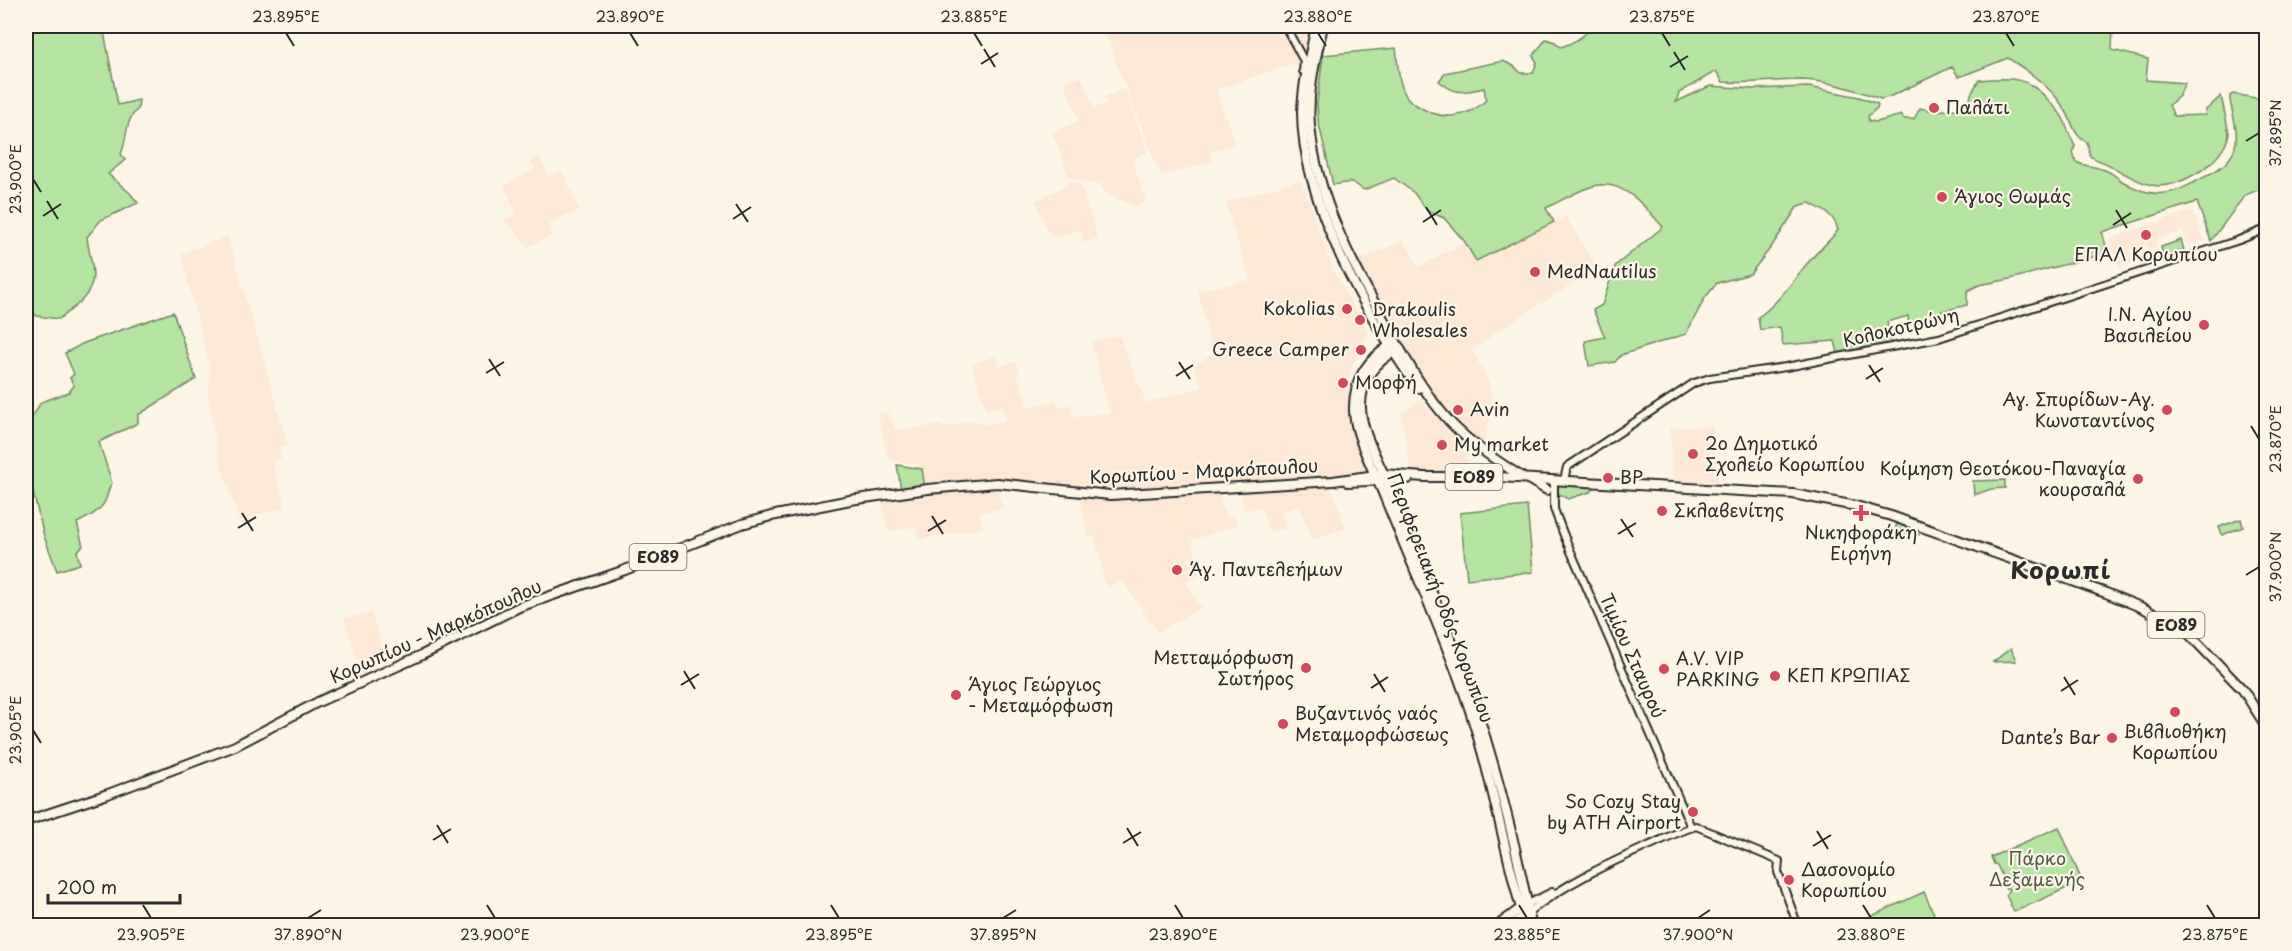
<svg xmlns="http://www.w3.org/2000/svg" width="2292" height="951" font-family="'Playpen Sans',sans-serif">
  <style>
    .built { fill: #fce8d4 }
    .green { fill: #b5e3a2; stroke: #708766; stroke-width: 1.5 }
    .lines { fill: none; stroke-linecap: round; stroke-linejoin: round }
    .tertiary-casing { stroke: #2b2b2b; stroke-width: 10 }
    .secondary-casing { stroke: #2b2b2b; stroke-width: 11 }
    .primary-casing { stroke: #2b2b2b; stroke-width: 12 }
    .tertiary { stroke: #fcf5e5; stroke-width: 6 }
    .secondary { stroke: #fcf5e5; stroke-width: 7 }
    .primary { stroke: #fcf5e5; stroke-width: 8 }
    .ticks { fill: none; stroke: #2b2b2b; stroke-width: 2 }
    .poi-dot { fill: #d1495b; stroke: #fcf5e5; stroke-width: 2 }
    .labels { text-anchor: middle; stroke-width: 4.5; stroke-linejoin: round; paint-order: stroke }
    .shield { fill: #fcf5e5; stroke: #6a6863; stroke-width: 1.5 }
    .shield-label { font-size: 16px; font-weight: bold; fill: #2b2b2b }
    .poi-label { font-size: 18px; fill: #2b2b2b; stroke: #fcf5e5; text-anchor: start }
    .street-label { font-size: 18px; fill: #2b2b2b; stroke: #fcf5e5 }
    .park-label { font-size: 18px; fill: #4e5949; stroke: #fcf5e5 }
    .district-label { font-size: 24px; font-weight: bold; letter-spacing: 1.5px; fill: #2b2b2b; stroke: #fcf5e5 }
    .neatline { fill: none; stroke: #2b2b2b; stroke-width: 2 }
    .ticks-label { font-size: 15px; text-anchor: middle; fill: #2b2b2b }
  </style>
  <rect width="100%" height="100%" fill="#fcf5e5"/>
  <filter id="ink" filterUnits="userSpaceOnUse"><feTurbulence type="fractalNoise" baseFrequency=".0167" numOctaves="2"/><feDisplacementMap in="SourceGraphic" scale="12" xChannelSelector="R" yChannelSelector="G"/><feConvolveMatrix kernelMatrix="1 2 1 2 8 2 1 2 1" color-interpolation-filters="sRGB"/></filter>
  <g filter="url(#ink)">
    <g class="built">
      <path d="M1103,26H1282L1301,61L1216,90L1235,143L1210,152L1212,162L1161,176L1118,68Z"/>
      <path d="M1289,26H1310L1304,55L1290,31Z"/>
      <path d="M1082,77L1094,108L1107,103L1104,97L1125,89L1148,152L1132,159L1146,202L1134,207L1103,191L1100,184H1089L1069,177L1052,132L1079,121L1064,82Z"/>
      <path d="M539,156L548,176L562,171L580,211L561,217L550,224L553,235L528,247L514,229L503,221L516,212L504,186L535,169L530,159Z"/>
      <path d="M1301,180L1333,270L1369,334L1357,352L1349,381L1351,426L1370,468L1365,474L1328,478L1346,528L1313,540L1299,506L1281,512L1286,528L1270,533L1261,507L1245,511L1239,489L1218,491L1226,519L1235,516L1238,525L1192,540L1196,556L1187,559L1201,575L1186,582L1201,608L1158,632L1122,580L1108,588L1105,584L1095,536L1088,537L1078,489L1000,481L997,489L1003,508L980,512L983,528L919,540L916,526L888,532L881,497L925,490L921,466L888,459L878,414L888,412L896,430L941,425L943,428L972,420L983,425L1006,420L1002,406L986,410L972,366L974,363L995,356L999,367L1016,361L1020,374L1017,375L1028,407L1056,400L1059,407L1070,404L1074,417L1110,413L1091,342L1119,335L1146,403L1202,387L1193,366L1212,354L1198,290L1250,280L1225,202Z"/>
      <path d="M1069,181L1081,186L1098,238L1084,243L1080,230L1051,238L1035,201L1069,184Z"/>
      <path d="M2192,210L2204,240L2188,246L2182,231L2155,241L2158,249L2150,251L2147,243L2129,250L2133,263L2120,268L2109,239Z"/>
      <path d="M1566,216L1597,268L1495,333L1472,351L1489,382L1493,407L1485,440L1481,442L1444,410L1425,385L1409,353L1387,319L1358,261L1403,240L1419,267L1465,242L1476,261Z"/>
      <path d="M228,236L288,445L279,448L282,458L272,461L286,507L239,520L217,454L218,453L208,398L210,368L181,254Z"/>
      <path d="M1421,399L1438,419L1465,442L1468,465H1473L1474,472L1411,471L1401,413Z"/>
      <path d="M1713,426L1718,483L1672,480L1670,428Z"/>
      <path d="M371,613L388,663L362,678L344,618Z"/>
    </g>
    <g class="green">
      <path d="M26,26H105L103,27L118,105L139,100L138,109C124,121 128,138 121,154L125,160L108,174L130,193L138,203L101,220L87,237C88,249 93,264 93,275C93,296 73,308 59,319L37,316L26,309Z"/>
      <path d="M1592,26H2113L2112,50L2148,59L2146,80L2185,83L2179,96L2169,105L2174,116L2206,115L2205,111L2221,96L2229,133C2227,148 2214,162 2202,170C2161,195 2150,188 2111,166C2104,162 2096,160 2090,156L2087,142C2072,135 2073,121 2064,108C2051,87 2028,71 2008,58L1959,77L1952,67L1889,97L1881,99C1856,90 1830,81 1803,80C1776,80 1750,84 1723,82L1716,71L1679,93L1676,102L1710,86L1753,89L1809,87L1859,97L1878,104L1877,108L1868,116L1869,121L1877,122L1901,115L1904,119H1914L1920,108L1934,111L1968,108L1971,94L1979,80C2009,77 2029,76 2050,102C2055,107 2061,114 2064,120C2068,130 2070,137 2075,146L2073,153L2076,162C2086,167 2097,166 2107,171C2113,173 2117,178 2122,181C2158,203 2175,193 2208,175C2223,167 2234,159 2236,141C2238,128 2232,113 2230,100V96L2233,94L2266,100V187L2245,195L2211,241L2197,202L2102,232L2108,253L2010,279L1979,285L1967,291V305L1939,312V317L1909,325L1908,316L1887,322L1891,343L1838,353L1835,341L1783,345L1780,327L1760,330L1758,317C1780,302 1794,278 1812,258C1821,248 1830,241 1838,230C1834,214 1823,210 1809,203L1798,206L1772,246L1750,274L1717,283L1705,298L1686,334L1621,355L1615,362L1589,366L1585,341L1605,337L1593,310L1602,305L1615,266L1663,227C1646,208 1623,178 1594,186C1578,190 1561,201 1546,208L1554,222L1476,261L1465,242L1444,218L1427,211L1414,193L1394,178L1364,190L1352,182L1333,185L1318,120L1317,104L1323,55L1396,48C1398,63 1398,81 1405,94C1407,99 1414,104 1418,106C1441,121 1467,119 1486,100L1484,88C1463,92 1457,96 1439,81L1445,73L1503,61L1514,66L1521,73H1533L1537,62L1533,56L1546,39L1555,42L1561,47C1574,43 1583,37 1593,27Z"/>
      <path d="M2181,240L2184,250L2164,257L2161,247Z"/>
      <path d="M173,312L196,379L138,415V423L99,442L112,483C107,489 109,494 105,501C100,512 87,518 77,523L83,546L77,551L80,564L57,571L44,536L32,488L26,474V428L41,402L69,392L74,386L70,378L74,374L65,353L84,343Z"/>
      <path d="M897,465L922,469L925,488L901,490Z"/>
      <path d="M2005,480V488L1991,489L1974,495L1973,481Z"/>
      <path d="M1557,484L1594,486V488L1590,492L1568,499L1555,492Z"/>
      <path d="M1527,506L1533,572L1467,579L1460,513Z"/>
      <path d="M2241,519L2243,527L2222,535L2219,527Z"/>
      <path d="M1897,521L1921,529L1919,535L1895,532Z"/>
      <path d="M2011,648L2016,661L1993,662Z"/>
      <path d="M2059,827L2082,881L2014,912L2006,895L2009,889L2005,888L2006,885L1997,865L1994,864L1991,857Z"/>
      <path d="M1924,892L1939,925H1857L1856,923Z"/>
    </g>
    <g class="lines">
      <g class="tertiary-casing">
        <g id="tertiary">
          <path d="M1285,26L1304,61L1303,71L1307,72"/>
          <path d="M1554,480V509L1565,538L1691,827"/>
          <path d="M1564,480L1567,467L1694,383L1710,378L1786,367L1939,338L2239,240L2266,229"/>
          <path d="M1528,904L1552,892"/>
          <path d="M1529,912C1567,883 1605,865 1648,846C1664,839 1679,831 1696,826L1779,861L1778,872L1798,926"/>
        </g>
      </g>
      <g class="secondary-casing">
        <g id="secondary">
          <path d="M1529,912L1532,926"/>
          <path d="M1523,916L1527,926"/>
        </g>
      </g>
      <g class="primary-casing">
        <g id="primary">
          <path d="M1316,26C1310,54 1303,83 1302,112C1302,202 1367,316 1418,388"/>
          <path d="M1323,26C1316,58 1307,91 1310,125C1317,201 1353,265 1390,331C1408,363 1425,395 1450,422C1471,444 1497,461 1522,477"/>
          <path d="M1396,342C1368,358 1353,378 1354,411C1355,436 1373,469 1383,493C1408,555 1435,616 1459,679C1488,756 1501,838 1523,916"/>
          <path d="M1400,348C1375,362 1360,379 1361,409C1362,434 1378,459 1387,482C1409,538 1433,594 1455,650C1488,733 1511,824 1529,912L1511,926"/>
          <path d="M1528,479L1547,490"/>
          <path d="M1348,482L1408,479"/>
          <path d="M26,821L108,794L235,746L318,702L422,655L519,607L625,570L742,524L771,516L850,500L928,489L997,483L1110,495L1333,481L1383,474L1424,477H1499L1793,494L1856,506L1891,516L2106,593L2143,608L2186,631L2243,690L2266,726"/>
          <path d="M1497,926L1524,906"/>
        </g>
      </g>
      <use href="#tertiary" class="tertiary"/>
      <use href="#secondary" class="secondary"/>
      <use href="#primary" class="primary"/>
    </g>
  </g>
  <path class="ticks" d="M286,33L294,46M630,33L638,46M974,33L982,46M1318,33L1326,46M1662,33L1670,46M2006,33L2014,46M984,49L995,67M1674,52L1685,70M981,64L998,53M1670,67L1688,56M2246,141L2259,133M33,179L41,192M47,201L58,219M736,204L748,222M1426,207L1437,225M2116,210L2127,228M43,216L61,204M733,219L751,207M1423,222L1441,210M2113,225L2131,213M489,359L500,376M1179,362L1190,379M1869,365L1880,382M486,373L504,362M1176,376L1193,365M1866,379L1883,368M2251,426L2259,439M242,513L253,531M932,516L943,534M1621,519L1633,537M238,528L256,517M928,531L946,520M1618,534L1636,523M2246,575L2259,567M684,671L695,689M1374,674L1385,692M2064,677L2075,695M681,685L699,674M1371,688L1388,677M2061,691L2078,680M33,730L41,743M437,825L448,843M1127,828L1138,846M1817,831L1828,849M433,840L451,829M1123,843L1141,832M1813,846L1831,835M143,905L151,918M487,905L495,918M831,905L839,918M1175,905L1183,918M1519,905L1527,918M1863,905L1871,918M2207,905L2215,918M308,918L321,910M1003,918L1016,910M1698,918L1710,910"/>
  <g class="poi-dot">
    <circle cx="1934" cy="108" r="6"/>
    <circle cx="1942" cy="197" r="6"/>
    <circle cx="2146" cy="235" r="6"/>
    <circle cx="1535" cy="272" r="6"/>
    <circle cx="1347" cy="309" r="6"/>
    <circle cx="1360" cy="320" r="6"/>
    <circle cx="2204" cy="325" r="6"/>
    <circle cx="1361" cy="350" r="6"/>
    <circle cx="1343" cy="383" r="6"/>
    <circle cx="1458" cy="410" r="6"/>
    <circle cx="2167" cy="410" r="6"/>
    <circle cx="1442" cy="445" r="6"/>
    <circle cx="1693" cy="454" r="6"/>
    <circle cx="1608" cy="478" r="6"/>
    <circle cx="2138" cy="479" r="6"/>
    <circle cx="1662" cy="511" r="6"/>
    <path d="M1858 504h6v6h6v6h-6v6h-6v-6h-6v-6h6z"/>
    <circle cx="1177" cy="570" r="6"/>
    <circle cx="1306" cy="668" r="6"/>
    <circle cx="1664" cy="669" r="6"/>
    <circle cx="1775" cy="676" r="6"/>
    <circle cx="956" cy="695" r="6"/>
    <circle cx="2175" cy="712" r="6"/>
    <circle cx="1283" cy="724" r="6"/>
    <circle cx="2112" cy="738" r="6"/>
    <circle cx="1693" cy="812" r="6"/>
    <circle cx="1789" cy="880" r="6"/>
  </g>
  <g class="labels">
    <g class="shield">
      <rect x="1445.5" y="464" width="57" height="26" rx="4.5"/>
      <rect x="629.5" y="544" width="57" height="26" rx="4.5"/>
      <rect x="2147.5" y="612" width="57" height="26" rx="4.5"/>
    </g>
    <g class="shield-label">
      <text x="1474" y="483">ΕΟ89</text>
      <text x="658" y="563">ΕΟ89</text>
      <text x="2176" y="631">ΕΟ89</text>
    </g>
    <g class="poi-label">
      <text x="1946" y="114">Παλάτι</text>
      <text x="1954" y="203">Άγιος Θωμάς</text>
      <text x="2146" y="261" text-anchor="middle">ΕΠΑΛ Κορωπίου</text>
      <text x="1547" y="278">MedNautilus</text>
      <text x="1335" y="315" text-anchor="end">Kokolias</text>
      <text x="1372" y="316">Drakoulis<tspan x="1372" dy="21">Wholesales</tspan></text>
      <text x="2192" y="321" text-anchor="end">Ι.Ν. Αγίου<tspan x="2192" dy="21">Βασιλείου</tspan></text>
      <text x="1349" y="356" text-anchor="end">Greece Camper</text>
      <text x="1355" y="389">Μορφή</text>
      <text x="2155" y="406" text-anchor="end">Αγ. Σπυρίδων-Αγ.<tspan x="2155" dy="21">Κωνσταντίνος</tspan></text>
      <text x="1470" y="416">Avin</text>
      <text x="1705" y="450">2ο Δημοτικό<tspan x="1705" dy="21">Σχολείο Κορωπίου</tspan></text>
      <text x="1454" y="451">My market</text>
      <text x="2126" y="475" text-anchor="end">Κοίμηση Θεοτόκου-Παναγία<tspan x="2126" dy="21">κουρσαλά</tspan></text>
      <text x="1620" y="484">BP</text>
      <text x="1674" y="517">Σκλαβενίτης</text>
      <text x="1861" y="539" text-anchor="middle">Νικηφοράκη<tspan x="1861" dy="21">Ειρήνη</tspan></text>
      <text x="1189" y="576">Άγ. Παντελεήμων</text>
      <text x="1294" y="664" text-anchor="end">Μετταμόρφωση<tspan x="1294" dy="21">Σωτήρος</tspan></text>
      <text x="1676" y="665">A.V. VIP<tspan x="1676" dy="21">PARKING</tspan></text>
      <text x="1787" y="682">ΚΕΠ ΚΡΩΠΙΑΣ</text>
      <text x="968" y="691">Άγιος Γεώργιος<tspan x="968" dy="21">- Μεταμόρφωση</tspan></text>
      <text x="1295" y="720">Βυζαντινός ναός<tspan x="1295" dy="21">Μεταμορφώσεως</tspan></text>
      <text x="2175" y="738" text-anchor="middle">Βιβλιοθήκη<tspan x="2175" dy="21">Κορωπίου</tspan></text>
      <text x="2100" y="744" text-anchor="end">Dante’s Bar</text>
      <text x="1681" y="808" text-anchor="end">So Cozy Stay<tspan x="1681" dy="21">by ATH Airport</tspan></text>
      <text x="1801" y="876">Δασονομίο<tspan x="1801" dy="21">Κορωπίου</tspan></text>
    </g>
    <g class="street-label">
      <text transform="translate(1901 328) rotate(-13)" y="6">Κολοκοτρώνη</text>
      <text transform="translate(1204 472) rotate(-3)" y="6">Κορωπίου - Μαρκόπουλου</text>
      <text transform="translate(1440 598) rotate(69)" y="6">Περιφερειακή Οδός Κορωπίου</text>
      <text transform="translate(436 632) rotate(-24)" y="6">Κορωπίου - Μαρκόπουλου</text>
      <text transform="translate(1632 656) rotate(66)" y="6">Τιμίου Σταυρού</text>
    </g>
    <g class="park-label">
      <text x="2037" y="865">Πάρκο<tspan x="2037" dy="21">Δεξαμενής</tspan></text>
    </g>
    <g class="district-label">
      <text x="2061" y="579">Κορωπί</text>
    </g>
  </g>
  <rect width="2292" height="951" fill="none" stroke="#fcf5e5" stroke-width="66"/>
  <path d="M48 894v9h132v-9" fill="none" stroke="#2b2b2b" stroke-width="3"/>
  <text x="57" y="894" font-size="18" fill="#2b2b2b" stroke="#fcf5e5" stroke-width="4.5" paint-order="stroke">200 m</text>
  <rect x="33" y="33" width="2226" height="885" class="neatline"/>
  <g class="ticks-label">
    <text x="286" y="22">23.895°E</text>
    <text x="630" y="22">23.890°E</text>
    <text x="974" y="22">23.885°E</text>
    <text x="1318" y="22">23.880°E</text>
    <text x="1662" y="22">23.875°E</text>
    <text x="2006" y="22">23.870°E</text>
    <text transform="translate(2276 133) rotate(-90)" y="5">37.895°N</text>
    <text transform="translate(16 179) rotate(-90)" y="5">23.900°E</text>
    <text transform="translate(2276 439) rotate(-90)" y="5">23.870°E</text>
    <text transform="translate(2276 567) rotate(-90)" y="5">37.900°N</text>
    <text transform="translate(16 730) rotate(-90)" y="5">23.905°E</text>
    <text x="151" y="940">23.905°E</text>
    <text x="308" y="940">37.890°N</text>
    <text x="495" y="940">23.900°E</text>
    <text x="839" y="940">23.895°E</text>
    <text x="1003" y="940">37.895°N</text>
    <text x="1183" y="940">23.890°E</text>
    <text x="1527" y="940">23.885°E</text>
    <text x="1698" y="940">37.900°N</text>
    <text x="1871" y="940">23.880°E</text>
    <text x="2215" y="940">23.875°E</text>
  </g>
</svg>
